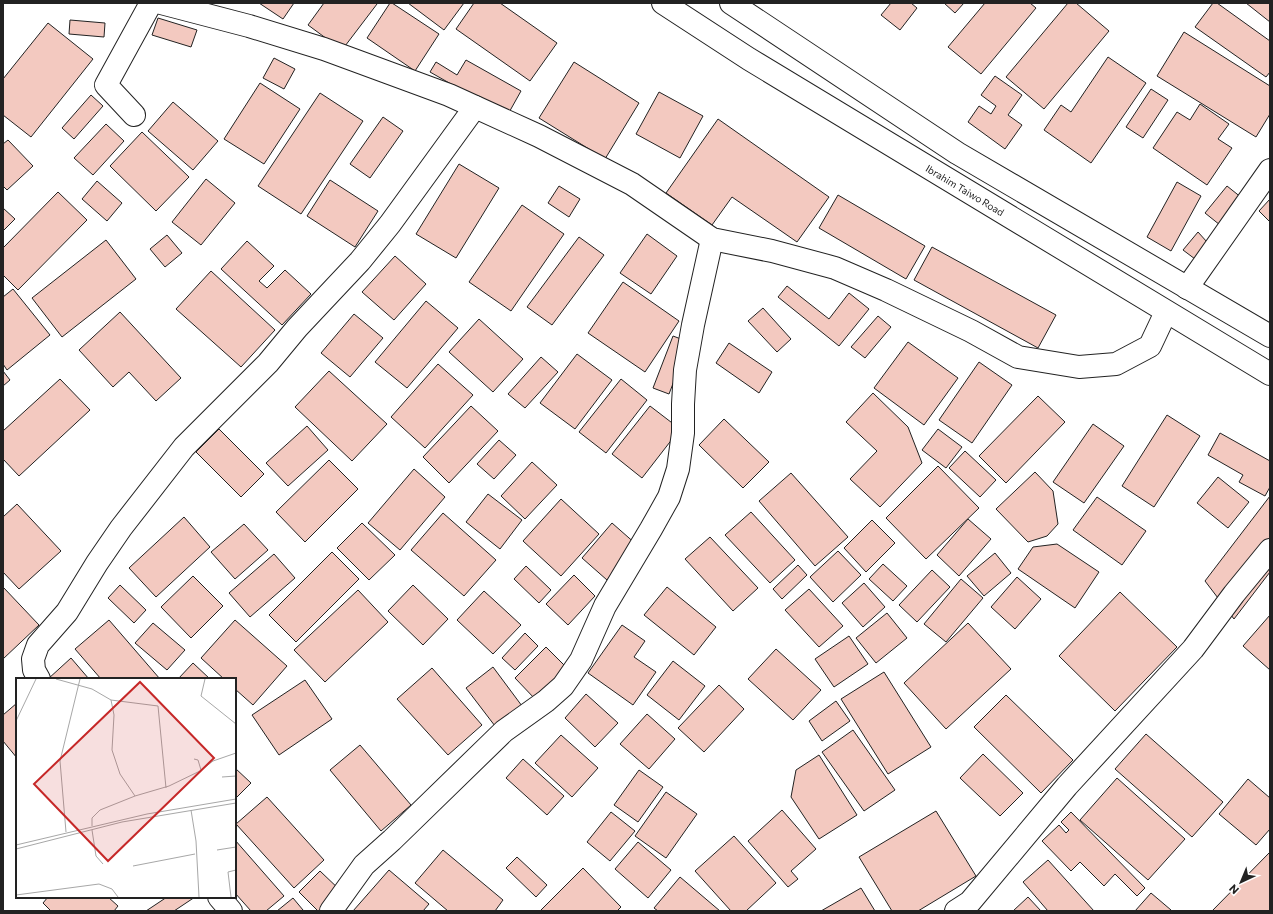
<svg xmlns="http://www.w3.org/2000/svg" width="1273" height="914" font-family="Commissioner,sans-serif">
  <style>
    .building { fill: #f3c9c0; stroke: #222 }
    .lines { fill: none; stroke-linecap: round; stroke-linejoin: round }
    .minor-casing { stroke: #222; stroke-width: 24 }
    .primary-casing { stroke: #222; stroke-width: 24 }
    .minor { stroke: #fff; stroke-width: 22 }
    .primary { stroke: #fff; stroke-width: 22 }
    .labels { text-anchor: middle; stroke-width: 3; stroke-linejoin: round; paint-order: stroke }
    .street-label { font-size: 10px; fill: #222; stroke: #fff }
    .inset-road { fill: none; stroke: #a7a7a7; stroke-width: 1 }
    .view { fill: #c62828; fill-opacity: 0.15; stroke: #c62828; stroke-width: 2 }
    .inset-edge { fill: none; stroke: #222; stroke-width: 2 }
  </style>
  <rect width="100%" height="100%" fill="#fff"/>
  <g class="building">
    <path d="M259,3H294L283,19Z"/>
    <path d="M324,3H376L377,4L342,50L308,25Z"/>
    <path d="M390,3H392L439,34L415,71L367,38Z"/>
    <path d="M408,3H464L444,30Z"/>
    <path d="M474,3H500L557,43L530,81L456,29Z"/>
    <path d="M891,3H911L917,8L900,30L881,15Z"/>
    <path d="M944,3H964L955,13Z"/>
    <path d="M985,3H1030L1036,8L981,74L948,47Z"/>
    <path d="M1068,3H1076L1109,31L1044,109L1006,77Z"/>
    <path d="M1213,3H1217L1270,41V72L1266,77L1195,27Z"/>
    <path d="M1246,3H1270V22Z"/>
    <path d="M158,18L197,30L191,47L152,35Z"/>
    <path d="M70,20L105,23L104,37L69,34Z"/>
    <path d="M48,23L93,59L31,137L3,115V79Z"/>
    <path d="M1184,32L1270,86V114L1256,137L1157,76Z"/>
    <path d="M1108,57L1146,83L1091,163L1044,130L1061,105L1071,112Z"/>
    <path d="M274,58L295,69L284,89L263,78Z"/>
    <path d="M466,60L521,91L507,116L430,72L436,62L457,75Z"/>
    <path d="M574,62L639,103L605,159L539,118Z"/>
    <path d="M995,76L1022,95L1008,115L1022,125L1005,149L968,122L979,106L991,114L996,106L981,95Z"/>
    <path d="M260,83L300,109L264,164L224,139Z"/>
    <path d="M1151,89L1168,100L1143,138L1126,127Z"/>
    <path d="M659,92L703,116L680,158L636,134Z"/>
    <path d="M320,93L363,121L301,214L258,186Z"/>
    <path d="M91,95L103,106L74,139L62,128Z"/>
    <path d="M173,102L218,141L193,170L148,131Z"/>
    <path d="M1200,104L1229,124L1218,139L1232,148L1207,185L1153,148L1177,112L1190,120Z"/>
    <path d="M383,117L403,131L370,178L350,164Z"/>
    <path d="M718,119L829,197L797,242L732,197L712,225L666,193Z"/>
    <path d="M106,124L124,141L93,175L74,158Z"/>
    <path d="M142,132L189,177L156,211L110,166Z"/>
    <path d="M8,140L33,166L7,190L3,186V144Z"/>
    <path d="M459,164L499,188L456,258L416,234Z"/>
    <path d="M206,179L235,203L201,245L172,222Z"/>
    <path d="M330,180L378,211L355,247L307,216Z"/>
    <path d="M97,181L122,203L107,221L82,199Z"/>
    <path d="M1177,182L1201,196L1171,251L1147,237Z"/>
    <path d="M559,186L580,199L569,217L548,203Z"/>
    <path d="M1227,186L1242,198L1220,225L1205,213Z"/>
    <path d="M58,192L87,220L18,290L3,275V248Z"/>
    <path d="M838,195L925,246L906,279L819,228Z"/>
    <path d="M1270,199V222L1259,211Z"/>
    <path d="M522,205L564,234L511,311L469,282Z"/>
    <path d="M3,208L15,219L3,231Z"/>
    <path d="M1198,232L1207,242L1195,259L1183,250Z"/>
    <path d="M647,234L677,256L651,294L620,273Z"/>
    <path d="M167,235L182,253L165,267L150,249Z"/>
    <path d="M579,237L604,255L552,325L527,307Z"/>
    <path d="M106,240L136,279L62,337L32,298Z"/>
    <path d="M247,241L274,266L259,281L267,288L285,270L311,294L282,325L221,269Z"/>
    <path d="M932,247L1056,315L1038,348L914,280Z"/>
    <path d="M395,256L426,284L394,320L362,292Z"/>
    <path d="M211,271L275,330L241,367L176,309Z"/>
    <path d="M623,282L679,321L645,372L588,333Z"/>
    <path d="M787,286L829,319L849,293L869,309L839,346L778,297Z"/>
    <path d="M13,289L50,335L7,370L3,364V297Z"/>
    <path d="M426,301L458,328L407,388L375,362Z"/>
    <path d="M763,308L791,339L777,352L748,321Z"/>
    <path d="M120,312L181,378L156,401L129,372L113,387L79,350Z"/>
    <path d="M354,314L383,338L350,377L321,353Z"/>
    <path d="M878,316L891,327L865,358L851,347Z"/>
    <path d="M479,319L523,359L493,392L449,352Z"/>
    <path d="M673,336L689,342L669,394L653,388Z"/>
    <path d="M908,342L958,378L924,425L874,388Z"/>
    <path d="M729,343L772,372L759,393L716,363Z"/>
    <path d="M577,354L612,380L575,429L540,403Z"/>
    <path d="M541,357L558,372L525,408L508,394Z"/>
    <path d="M979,362L1012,385L972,443L939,420Z"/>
    <path d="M438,364L473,395L425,448L391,417Z"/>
    <path d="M3,371L10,380L3,386Z"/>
    <path d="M329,371L387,424L352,461L295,407Z"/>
    <path d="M60,379L90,410L19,476L3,459V431Z"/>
    <path d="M621,379L647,400L606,453L579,432Z"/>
    <path d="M873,393L908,427L922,463L880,507L850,479L877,451L846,422Z"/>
    <path d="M1038,396L1065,422L1006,483L979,456Z"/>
    <path d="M471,406L498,431L449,483L423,457Z"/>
    <path d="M650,406L680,429L642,478L612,454Z"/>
    <path d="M1167,415L1200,436L1154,507L1122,486Z"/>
    <path d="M724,419L769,462L743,488L699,445Z"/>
    <path d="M1093,424L1124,446L1084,503L1053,482Z"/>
    <path d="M307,426L328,450L288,486L266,463Z"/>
    <path d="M219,429L264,474L241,497L196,452Z"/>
    <path d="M938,429L962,447L946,468L922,450Z"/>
    <path d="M1220,433L1270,461V487L1265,496L1239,482L1243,475L1208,455Z"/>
    <path d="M499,440L516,455L494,479L477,464Z"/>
    <path d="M965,451L996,480L980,497L949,468Z"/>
    <path d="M329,460L358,489L305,542L276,512Z"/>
    <path d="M532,462L557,485L525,519L501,496Z"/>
    <path d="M938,466L979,508L926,559L886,518Z"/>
    <path d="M414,469L445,497L400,550L368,523Z"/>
    <path d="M1035,472L1053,491L1058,524L1047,536L1028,542L996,509Z"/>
    <path d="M791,473L848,537L815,566L759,501Z"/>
    <path d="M1218,477L1249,502L1228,528L1197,503Z"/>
    <path d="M488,494L522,520L500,549L466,522Z"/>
    <path d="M1270,496V572L1234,619L1205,581Z"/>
    <path d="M1097,497L1146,531L1122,565L1073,530Z"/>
    <path d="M561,499L599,534L561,576L523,541Z"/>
    <path d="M17,504L61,551L19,589L3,572V517Z"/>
    <path d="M751,512L795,560L770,583L725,535Z"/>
    <path d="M443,513L496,560L464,596L411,550Z"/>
    <path d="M184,517L210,547L156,597L129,568Z"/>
    <path d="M968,519L991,539L959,576L937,555Z"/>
    <path d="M872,520L895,543L866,572L844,548Z"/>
    <path d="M362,523L395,555L369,580L337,548Z"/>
    <path d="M612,523L637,545L607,580L582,558Z"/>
    <path d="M244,524L268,550L235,579L211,552Z"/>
    <path d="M710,537L758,588L733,611L685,559Z"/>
    <path d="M1057,544L1099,572L1075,608L1018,569L1033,547Z"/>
    <path d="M838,551L861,575L833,602L810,577Z"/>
    <path d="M332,552L359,579L296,642L269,615Z"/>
    <path d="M995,553L1011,573L984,596L967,576Z"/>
    <path d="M274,554L295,578L250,617L229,593Z"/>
    <path d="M883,564L907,586L893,601L869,579Z"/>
    <path d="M798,565L807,575L782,599L773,589Z"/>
    <path d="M526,566L551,590L539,603L514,579Z"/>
    <path d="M932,570L950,587L917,622L899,605Z"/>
    <path d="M574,575L595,596L568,625L546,604Z"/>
    <path d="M193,576L223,606L191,638L161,607Z"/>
    <path d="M1017,577L1041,599L1015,629L991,607Z"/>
    <path d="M961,579L983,598L946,642L924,624Z"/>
    <path d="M864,583L885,607L863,627L842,603Z"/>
    <path d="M120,585L146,610L134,623L108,598Z"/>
    <path d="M413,585L448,619L423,645L388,611Z"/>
    <path d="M3,587L39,625L3,659Z"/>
    <path d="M667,587L716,627L694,655L644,615Z"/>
    <path d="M809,589L843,626L819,647L785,610Z"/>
    <path d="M358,590L388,622L325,682L294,650Z"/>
    <path d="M484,591L521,625L493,654L457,620Z"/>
    <path d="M1120,592L1177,647L1115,711L1059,656Z"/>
    <path d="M887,613L907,638L876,663L856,638Z"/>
    <path d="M1270,615V670L1243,646Z"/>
    <path d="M109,620L160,679H101L75,649Z"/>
    <path d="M235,620L287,666L253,705L235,689V679H224L201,658Z"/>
    <path d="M153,623L185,650L167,670L135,643Z"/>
    <path d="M968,623L1011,669L946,729L904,683Z"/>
    <path d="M622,625L645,641L634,657L656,672L633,705L588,673Z"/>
    <path d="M525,633L538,646L515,670L502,658Z"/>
    <path d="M849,636L868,664L834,687L815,659Z"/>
    <path d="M546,647L568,669L536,700L515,678Z"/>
    <path d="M776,649L821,690L793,720L748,679Z"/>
    <path d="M71,658L89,679H48Z"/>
    <path d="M673,661L705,686L679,720L647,695Z"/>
    <path d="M193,663L210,679H178Z"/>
    <path d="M493,667L522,706L495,726L466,688Z"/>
    <path d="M432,668L482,725L448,755L397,699Z"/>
    <path d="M884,672L931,747L888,774L841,699Z"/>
    <path d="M305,680L332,719L279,755L252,715Z"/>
    <path d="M719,685L744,709L704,752L678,728Z"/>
    <path d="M586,694L618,723L595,747L565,718Z"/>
    <path d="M1006,695L1073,760L1041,793L974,727Z"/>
    <path d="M836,701L850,721L822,741L809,721Z"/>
    <path d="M17,703V758L3,741V715Z"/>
    <path d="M647,714L675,739L649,769L620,744Z"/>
    <path d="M853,730L895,790L864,811L822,752Z"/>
    <path d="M1146,734L1223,802L1192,837L1115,769Z"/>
    <path d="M561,735L598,768L572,797L535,763Z"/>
    <path d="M360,745L411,805L381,831L330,770Z"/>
    <path d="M983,754L1023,793L1000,816L960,778Z"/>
    <path d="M819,755L857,815L819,839L791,797L796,770Z"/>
    <path d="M523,759L564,796L547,815L506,778Z"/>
    <path d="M235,768L251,783L235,799Z"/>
    <path d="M639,770L663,787L638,822L614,805Z"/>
    <path d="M1117,778L1185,839L1148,880L1080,820Z"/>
    <path d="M1248,779L1270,798V829L1256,845L1219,814Z"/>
    <path d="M666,792L697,814L666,858L635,836Z"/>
    <path d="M267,797L324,860L294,888L236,824Z"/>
    <path d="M782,810L816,849L791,871L798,879L788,887L748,841Z"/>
    <path d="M936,811L976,876L918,911H892L859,857Z"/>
    <path d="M611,812L635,831L610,861L587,842Z"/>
    <path d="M1071,812L1145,888L1137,896L1115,874L1104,886L1080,862L1071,871L1042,841L1059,825L1066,833L1069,830L1061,822Z"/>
    <path d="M734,836L776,883L746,911H731L695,871Z"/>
    <path d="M235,840L284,896L266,911H251L235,893Z"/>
    <path d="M638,842L671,870L648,898L615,869Z"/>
    <path d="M443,850L503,900L495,911H448L415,883Z"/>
    <path d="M1270,852V911H1212Z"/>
    <path d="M517,857L547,885L536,897L506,868Z"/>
    <path d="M1048,860L1094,911H1048L1023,882Z"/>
    <path d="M583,868L621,907L617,911H540Z"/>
    <path d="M389,870L429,904L423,911H353Z"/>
    <path d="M320,871L342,892L323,911H318L299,892Z"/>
    <path d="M680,877L720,911H658L654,908Z"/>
    <path d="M861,888L875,911H821Z"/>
    <path d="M1151,893L1171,910L1170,911H1135Z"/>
    <path d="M48,897H108L118,906L114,911H51L43,903Z"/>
    <path d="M167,897H195L174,911H146Z"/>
    <path d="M1028,897L1041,911H1013Z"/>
    <path d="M293,898L303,910L301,911H277Z"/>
  </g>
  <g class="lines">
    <g class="minor-casing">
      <g id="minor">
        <path d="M161,3L249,26L324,49L449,95L539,136L632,184L712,239L772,251L835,268L886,290L971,331L1018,357L1079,367L1116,364L1150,346L1166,312"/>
        <path d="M134,115L106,85L151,3"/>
        <path d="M1187,288L1270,170"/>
        <path d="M39,679L34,670L33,659L38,645L67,612L97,563L121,528L184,447L268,363L297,328L360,261L390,224L475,107"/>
        <path d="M219,897L231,911"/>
        <path d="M331,911L364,865L392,840L504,731L546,701L563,686L581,660L605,606L651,529L669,497L678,469L683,433V404L685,370L693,325L712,239"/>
        <path d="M956,911L970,902L1067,786L1193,649L1234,594L1270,550"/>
      </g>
    </g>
    <g class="primary-casing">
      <g id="primary">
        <path d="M663,3L749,59L1270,374"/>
        <path d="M731,3L957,153L1270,336"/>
      </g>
    </g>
    <use href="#minor" class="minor"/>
    <use href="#primary" class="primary"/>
  </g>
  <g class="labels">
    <g class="street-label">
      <text transform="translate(965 190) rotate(31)" y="4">Ibrahim Taiwo Road</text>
    </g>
  </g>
  <g transform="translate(16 678)">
    <rect width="220" height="220" fill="#fff"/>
    <path class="inset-road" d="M40,1L76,11L95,22L98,37L96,72L104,96L119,118M189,1L185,18L220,46M95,22L142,28L150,110M0,43L20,1M178,81L182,82L185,92M206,99L220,98M175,132L180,163L183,219M76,148V140L84,132L119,118L153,108L184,93L197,83L220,75M76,152L80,178L87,186M50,154L44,83L64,1M0,167L131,136L220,121M0,171L106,144L220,125M201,172L220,169M117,188L179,176M0,217L83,206L96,211L102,219M215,219L212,194L220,192"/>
    <path class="view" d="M124,4L198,80L92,183L18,106Z"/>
    <rect width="220" height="220" class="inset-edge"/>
  </g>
  <rect width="1273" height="914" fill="none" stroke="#222222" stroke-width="8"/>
  <g transform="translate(1241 882) rotate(224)" stroke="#ffffff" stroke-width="3" paint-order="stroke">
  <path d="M0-3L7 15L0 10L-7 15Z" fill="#222222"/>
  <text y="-6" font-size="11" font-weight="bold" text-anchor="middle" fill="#222222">N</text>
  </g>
</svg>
